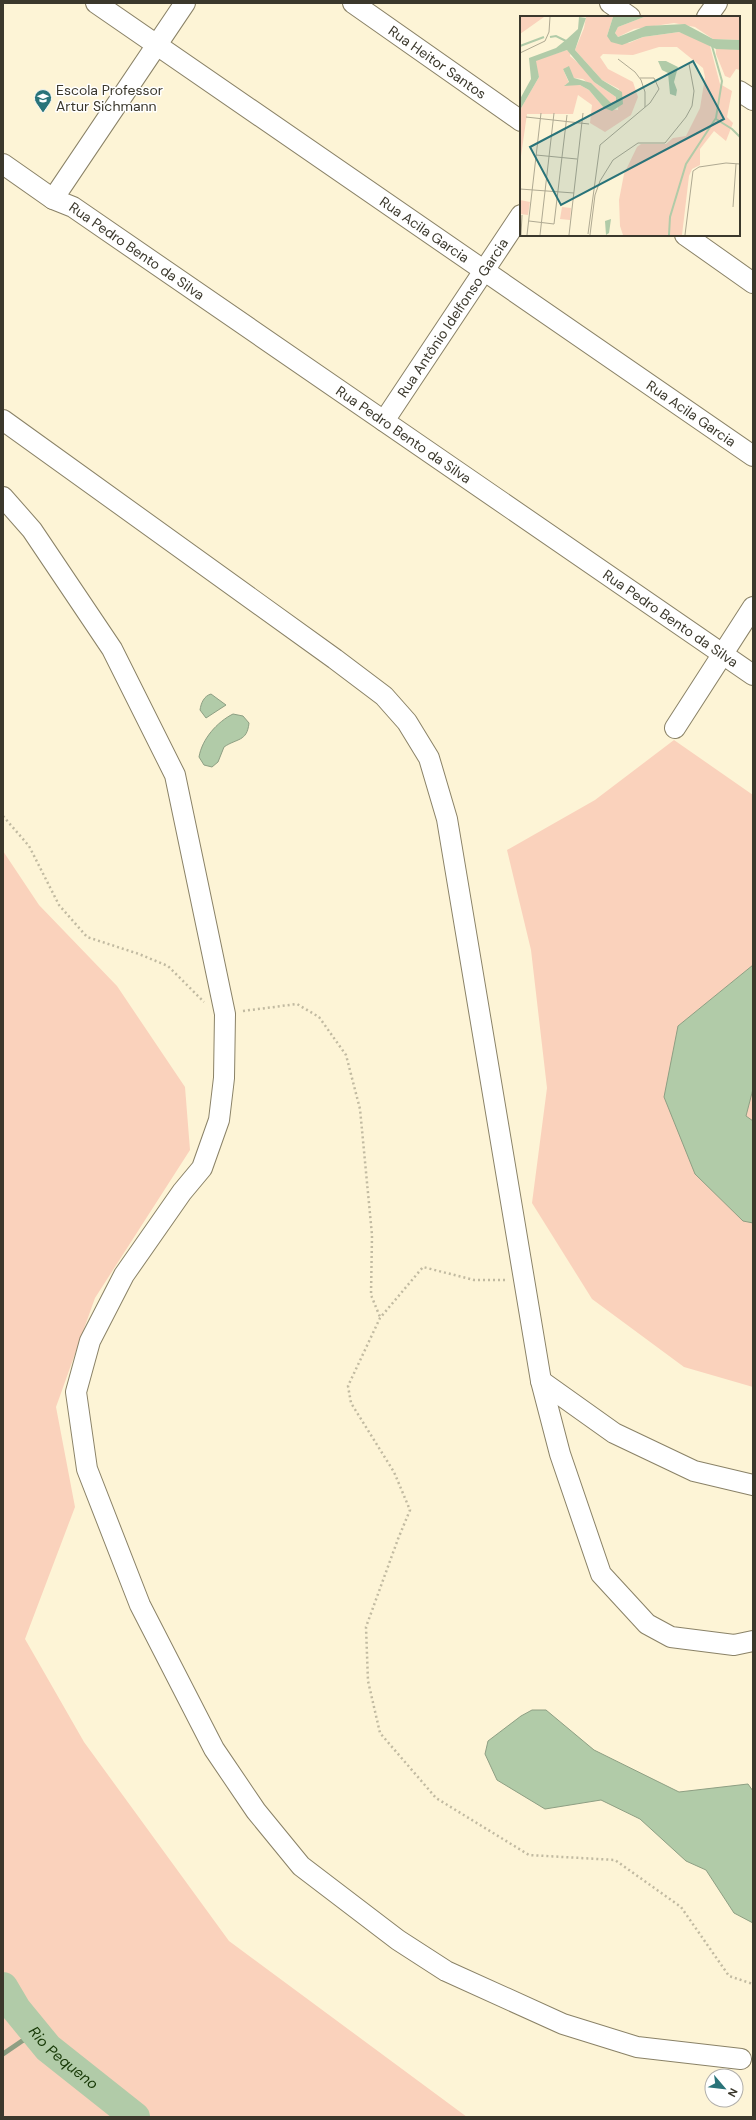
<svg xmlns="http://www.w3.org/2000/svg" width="756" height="2120" font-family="'DM Sans',sans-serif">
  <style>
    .green { fill: #fad2bc }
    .water { fill: #b1cba8; stroke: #8e9f83 }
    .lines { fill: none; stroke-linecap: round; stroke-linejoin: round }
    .stream { stroke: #8e9f83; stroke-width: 5 }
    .river { stroke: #b1cba8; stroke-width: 30 }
    .street-casing { stroke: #8a8267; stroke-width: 22 }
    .path { stroke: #c1baa1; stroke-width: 2.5; stroke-dasharray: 2 3; stroke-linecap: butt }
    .street { stroke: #fff; stroke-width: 20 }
    .labels { text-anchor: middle; stroke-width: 3; stroke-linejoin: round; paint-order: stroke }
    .street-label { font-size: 14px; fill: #3b382c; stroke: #fff }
    .poi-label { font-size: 14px; fill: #3b382c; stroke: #fff; text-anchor: start }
    .water-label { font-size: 15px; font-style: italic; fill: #173906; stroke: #fff }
    .inset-river { fill: none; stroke: #b1cba8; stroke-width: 2 }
    .inset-road { fill: none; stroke: #afa992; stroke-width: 1 }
    .view { fill: #297379; fill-opacity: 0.15; stroke: #297379; stroke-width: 2 }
    .inset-edge { fill: none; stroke: #3b382c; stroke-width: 2 }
  </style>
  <rect width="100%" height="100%" fill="#fdf4d6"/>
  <g class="green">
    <path d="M674,740L753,795V965L678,1026L743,1220L753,1223V1387L684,1367L592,1299L532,1203L547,1088L531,950L507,850L595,800Z"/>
    <path d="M3,851L39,905L117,986L185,1087L190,1150L95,1298L56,1407L75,1507L25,1639L84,1742L229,1941L467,2117H3Z"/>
    <path d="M753,1089V1121L745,1116Z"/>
  </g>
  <g class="water">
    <path d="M211,694L226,705L206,718L200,710C201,703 204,696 211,694Z"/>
    <path d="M233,714L243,716L249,723C247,742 237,738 224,747L218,762L212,767L204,765L199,757C202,739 217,722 233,714Z"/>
    <path d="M753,965V1089L746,1116L753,1121V1223L743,1221L695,1174L664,1097L678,1026Z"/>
    <path d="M532,1710H546L594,1750L679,1792L748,1784L753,1791V1923L734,1913L706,1870L686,1861L640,1819L601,1800L545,1809L497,1780L485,1754L488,1741L521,1716Z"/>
  </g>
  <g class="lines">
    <path class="stream" d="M3,2054L22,2041L37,2035"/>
    <path class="river" id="s1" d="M3,1987L16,2009L48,2048L135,2117"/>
    <g class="street-casing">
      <g id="street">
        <path id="s2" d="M96,3L753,456"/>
        <path id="s3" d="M353,3L521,121"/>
        <path d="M610,3L630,17"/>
        <path d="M707,17L717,3"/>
        <path d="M739,91L753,100"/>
        <path id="s4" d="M3,164L53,199L73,207L753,675"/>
        <path d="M53,199L185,3"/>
        <path d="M685,235L753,283"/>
        <path d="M3,420L335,659L384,696L407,722L429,758L447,819L541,1381L560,1454L601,1574L647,1624L671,1637L734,1645L753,1641"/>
        <path id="s5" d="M384,421L521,215"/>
        <path d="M3,497L32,530L112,649L175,775L225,1014L224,1078L219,1120L202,1168L182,1192L124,1275L90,1341L76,1392L87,1469L140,1605L214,1749L256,1811L301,1866L398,1940L446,1971L563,2024L637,2047L741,2059"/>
        <path d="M675,728L753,607"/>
        <path d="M541,1381L614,1433L694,1471L753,1485"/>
      </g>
    </g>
    <g class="path">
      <path d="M3,816L29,846L59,905L87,937L139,954L168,966L204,1002"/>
      <path d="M243,1011L297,1004L319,1017L346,1055L360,1109L372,1235L371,1295L380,1317"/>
      <path d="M505,1280H474L423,1267L380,1318L348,1386L351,1403L394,1472L410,1510L398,1539L366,1627L368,1681L380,1733L436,1798L529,1855L615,1860L681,1907L729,1976L753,1984"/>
    </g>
    <use href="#street" class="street"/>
  </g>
  <defs>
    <g id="school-pin" transform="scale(0.9)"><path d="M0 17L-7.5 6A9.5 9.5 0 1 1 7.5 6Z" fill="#297379" stroke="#fff"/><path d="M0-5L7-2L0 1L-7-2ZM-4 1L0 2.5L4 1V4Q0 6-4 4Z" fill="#fff"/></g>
  </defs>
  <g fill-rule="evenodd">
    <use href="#school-pin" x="43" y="98"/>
  </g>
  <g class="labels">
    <g class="street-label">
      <text dy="5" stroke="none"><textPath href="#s3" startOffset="103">Rua Heitor Santos</textPath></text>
      <text dy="5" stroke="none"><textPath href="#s2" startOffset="399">Rua Acila Garcia</textPath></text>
      <text dy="5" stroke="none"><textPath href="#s4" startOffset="160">Rua Pedro Bento da Silva</textPath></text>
      <text dy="5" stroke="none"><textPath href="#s5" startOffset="124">Rua Antônio Idelfonso Garcia</textPath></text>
      <text dy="5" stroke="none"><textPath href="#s2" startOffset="723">Rua Acila Garcia</textPath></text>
      <text dy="5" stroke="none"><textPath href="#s4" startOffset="484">Rua Pedro Bento da Silva</textPath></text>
      <text dy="5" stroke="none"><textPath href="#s4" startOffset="808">Rua Pedro Bento da Silva</textPath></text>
    </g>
    <g class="poi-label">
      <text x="56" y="95">Escola Professor<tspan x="56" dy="16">Artur Sichmann</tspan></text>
    </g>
    <g class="water-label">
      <text dy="5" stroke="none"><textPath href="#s1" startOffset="94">Rio Pequeno</textPath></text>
    </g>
  </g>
  <g transform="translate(520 16)">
    <rect width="220" height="220" fill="#fdf4d6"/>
    <path d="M0,1H24L0,18ZM66,1H93L87,20L109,27L123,21L159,16L179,23L190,30L200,68L212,75L207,101L213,107L206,125L194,115L180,133V149L172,153L169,160L162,219H103L100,210L99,184L104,158L117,131L121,128H146L153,122L166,120L180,92L185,61L183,52L157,31H139L113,39L83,38L80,41L88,53L113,66L118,81L111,99L85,116L70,107L72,89L58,79L53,98H7L0,147V94L19,61L14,47L16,44L47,34L51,36L50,40L63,51L74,66L96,81V86L91,88L63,63L54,62L50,56L43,53L49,67L45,69H60L69,74L84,92L98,94L99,73L82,64L55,34L64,12ZM124,1H220V24L193,23L175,11L154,7L114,13L98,21L95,17L98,11ZM202,32L220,34V54L216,53L210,62L205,60L196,38V33ZM0,184L10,186L8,199L0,198ZM42,191L51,192L50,204L40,203Z" fill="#fad2bc"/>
    <path d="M59,1L66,2L55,34L82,64L102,76L103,88L92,95L84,92L69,74L60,69L44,70L49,66L43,53L49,50L54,62L71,67L91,87L96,86V81L74,66L47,34L16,45L19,61L0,94V83L11,63L9,42L36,32L47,23L58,13ZM93,1H124L98,11L95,17L98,21L126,10L165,8L193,23L220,24V34L196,33L159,16L123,21L102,29L91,26L87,20ZM138,45H146L158,51L154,66L157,74L156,80L150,78L148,57L142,54ZM91,203L89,217L86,219L85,205Z" fill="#b1cba8"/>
    <path class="inset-river" d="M30,21L36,20L46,25M0,30L24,21M196,103L212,113L220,121M149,219L150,201L166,148L196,102L202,65L192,30"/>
    <path class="inset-road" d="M0,37L25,25L29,16L30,1M98,43L115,56L121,64L125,76V91M6,101L69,108M16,139L57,143M0,173L54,177M213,191L216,148M9,205L34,208L47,99M68,218L80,129L130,87L139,73L134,62H120M1,219L2,199M7,219L21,97M20,219L34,97M49,219L63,97M70,219L75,179L80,165L93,144L118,127H145L166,101L172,90L174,75L169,48M165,219L173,155L179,151L206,147L220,148"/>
    <path class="view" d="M173,45L204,103L41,189L10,131Z"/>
    <rect width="220" height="220" class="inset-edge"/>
  </g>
  <rect width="756" height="2120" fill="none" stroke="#3b382c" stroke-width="8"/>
  <g transform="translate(724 2088) rotate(118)"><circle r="19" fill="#ffffff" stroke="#b1afab"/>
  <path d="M0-3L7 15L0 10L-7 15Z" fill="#297379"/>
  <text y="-6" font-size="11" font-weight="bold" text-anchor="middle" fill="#3b382c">N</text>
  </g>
</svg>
